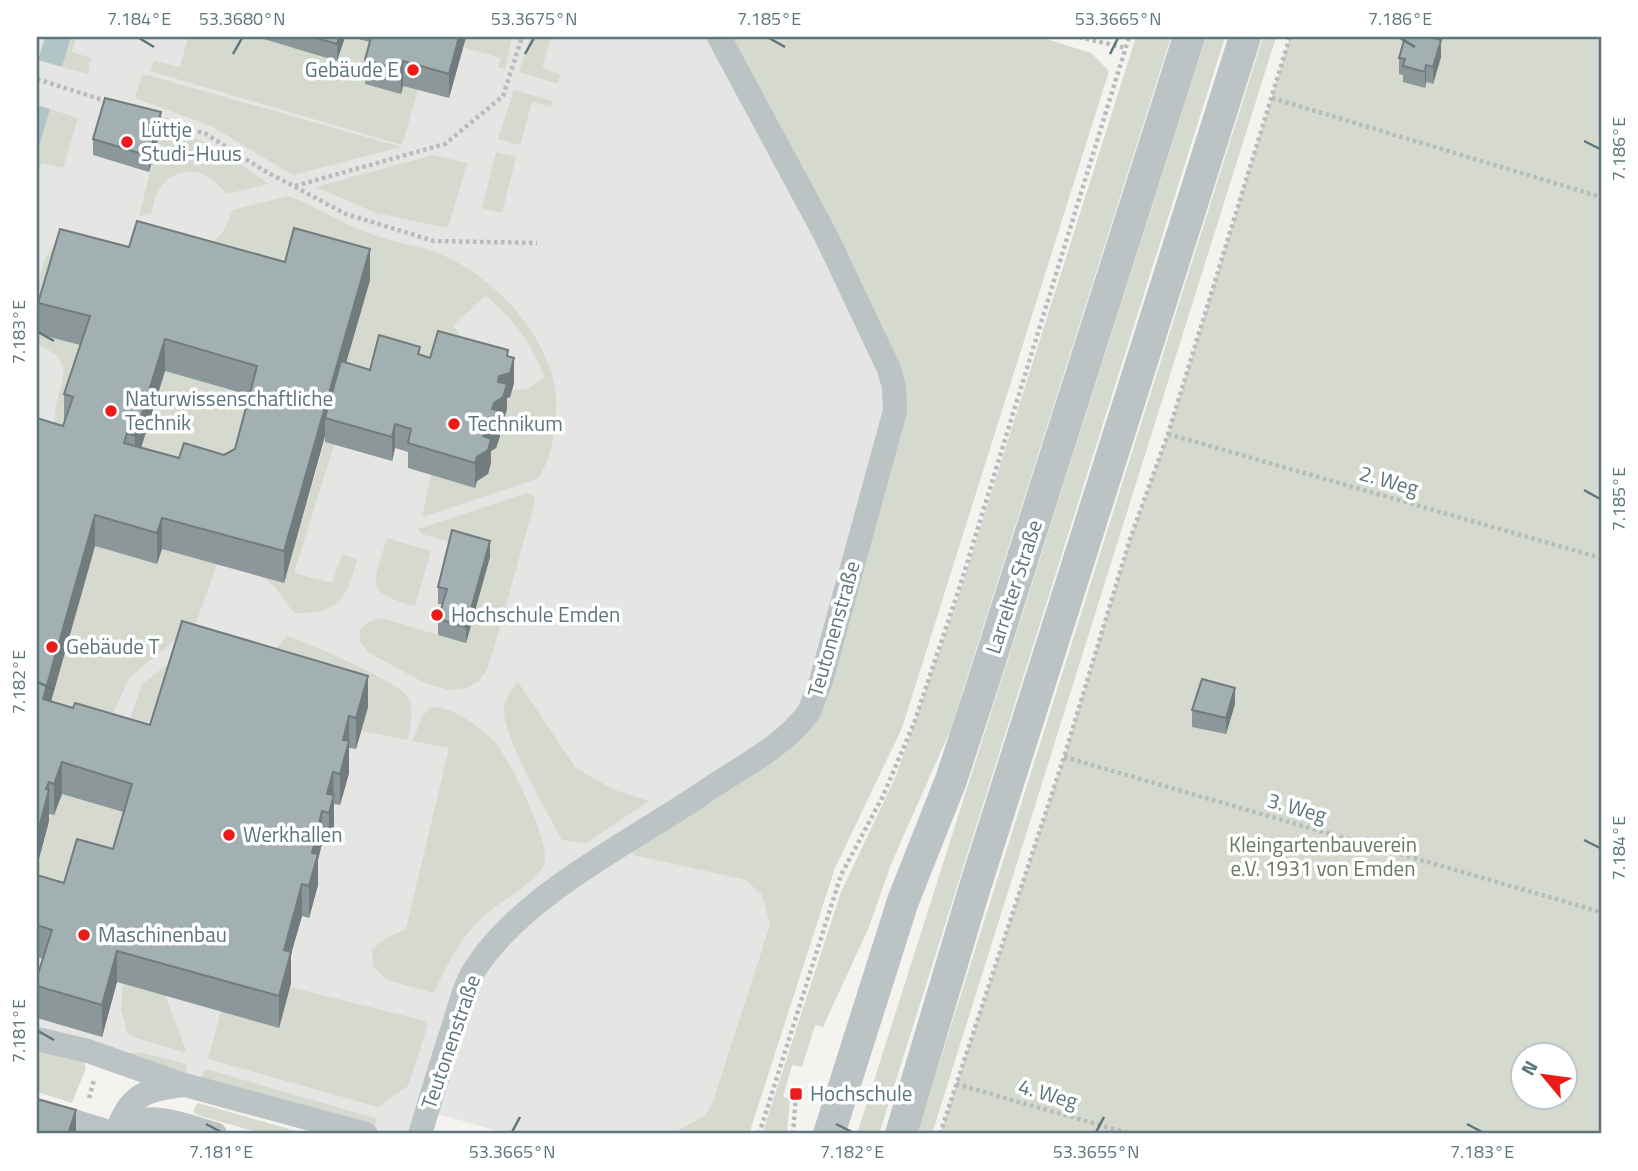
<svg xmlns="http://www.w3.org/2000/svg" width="1638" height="1171" font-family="'Titillium Web',sans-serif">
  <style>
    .built { fill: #e5e5e3 }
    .green { fill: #d5d9ce; fill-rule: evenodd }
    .water { fill: #b2c5c6 }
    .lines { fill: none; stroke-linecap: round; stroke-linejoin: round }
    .path { stroke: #b6bbbc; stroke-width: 4.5; stroke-dasharray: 3.5 3.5; stroke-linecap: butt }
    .minor { stroke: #bcc3c5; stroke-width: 24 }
    .tertiary { stroke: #bcc3c5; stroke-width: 32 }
    .wall { fill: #8c9799; fill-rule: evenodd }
    .shaded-wall { fill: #727b7d }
    .building { fill: #a3b0b2; stroke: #727b7d; stroke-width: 2; fill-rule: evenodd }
    .ticks { fill: none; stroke: #5d767d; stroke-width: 2.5 }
    .poi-dot { fill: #ed1b17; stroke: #fff; stroke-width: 2.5 }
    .labels { text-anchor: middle; stroke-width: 7; stroke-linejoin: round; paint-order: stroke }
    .poi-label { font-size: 21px; fill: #5d767d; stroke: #fff; text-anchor: start }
    .street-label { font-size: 21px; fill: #5d767d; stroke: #fff }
    .park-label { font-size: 21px; fill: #6b7960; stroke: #fff }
    .neatline { fill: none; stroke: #5d767d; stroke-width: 2.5 }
    .ticks-label { font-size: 18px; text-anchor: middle; fill: #5d767d }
  </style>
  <rect width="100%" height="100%" fill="#f4f3ef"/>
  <path class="built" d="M37,37H1032L814,702L633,855L747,880L762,895L767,910L770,923L713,1101L705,1116L697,1121L670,1134H509L427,1111L420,1134H366L37,1039Z"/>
  <g class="green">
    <path d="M71,37H76L72,52L91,58L88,74L62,67Z"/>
    <path d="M188,37H257L337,60L345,37L376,43L400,94L403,86L418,90L402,145L150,71L154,61L180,67Z"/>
    <path d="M466,37H512L505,69L498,67L501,58L463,47Z"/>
    <path d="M530,37H551L542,68L560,74L558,84L519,72Z"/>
    <path d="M719,37H1040L1091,53L1109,71L902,728L835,868L749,1134H670L705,1116L713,1101L770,924L762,895L746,880L633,855L630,840L795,729L894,387Z"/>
    <path d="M1136,37H1171L950,731L891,864L869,927L823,1027L815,1025L802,1067L792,1065L783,1097L790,1099L787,1134H762L841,892L896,776L963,582Z"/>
    <path d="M1206,37H1225L879,1134H857Z"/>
    <path d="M1263,37H1276L932,1134H917Z"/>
    <path d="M1290,37H1601V1134H940L1064,757L1130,539L1168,434ZM1522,1056H1564V1098H1522Z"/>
    <path d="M142,75H147L401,147L293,175L211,126L135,98Z"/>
    <path d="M514,90L553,101L551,107L532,102L520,145L498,139Z"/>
    <path d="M50,109L78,118L63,168L42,163L37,177V154Z"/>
    <path d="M161,129C193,128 242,166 269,184L226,194C201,157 156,168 152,213L139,216Z"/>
    <path d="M496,152L516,157L502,213L482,208Z"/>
    <path d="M433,155L467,163L448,228L376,213L316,187Z"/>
    <path d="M289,196C317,207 342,224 371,234C394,243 419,245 442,255C499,279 562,349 556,413C555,433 550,464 537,479L422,517L431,475L475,488L477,481L488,474C479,447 494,411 512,390L528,389L545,377C529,341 516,321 486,296L453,325L469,348L370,394L341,385L369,280L285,294L197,250C218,241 226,232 232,210Z"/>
    <path d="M56,244L38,333L90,347L73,428L55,424C52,387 85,363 37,345C37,318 33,263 56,244Z"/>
    <path d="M165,371L257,397L235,480L135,467Z"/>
    <path d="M325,442L334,445L294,573L332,583L342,554L357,559C346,600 340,614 294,613L274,586L263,577L284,582Z"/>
    <path d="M527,493L533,495L535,501L497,637L487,670L479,681L467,688L449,690L425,683L369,653L360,641V630L368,622L382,618L438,635L454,543L422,534L418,529Z"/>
    <path d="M387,538L431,551L415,606C362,592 374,583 387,538Z"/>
    <path d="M95,546L157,564L162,549L217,564L196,623L130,677L116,706L105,743L43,730Z"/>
    <path d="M287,636C307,642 399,682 408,697C415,710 410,727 408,740L362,731L368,707L273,652Z"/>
    <path d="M182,653L150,756L120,748L142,684Z"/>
    <path d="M518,682L576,768L614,790L649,801L586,843L562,840C547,811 505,742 504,711C503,700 512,691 518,682Z"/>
    <path d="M432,707C451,706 479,726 492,739C508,754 553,847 544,865C536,882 501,901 487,913C462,935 447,964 434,993L387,980L373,966L372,949L388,937L406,929L449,748L413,741L422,716Z"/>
    <path d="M62,794L132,815L113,881L64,914L37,906C37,867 40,826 62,794Z"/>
    <path d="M123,984L165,995L187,1053L136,1038L127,1033L121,1008Z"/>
    <path d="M290,987L426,1021L428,1024L408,1086L378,1107L208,1059L221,1011L279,1028Z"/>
    <path d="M37,1049L83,1060L86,1068L72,1103L37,1092Z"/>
    <path d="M139,1052L187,1064L186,1074L127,1054Z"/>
    <path d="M206,1069L375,1118L377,1121L374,1127L200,1078Z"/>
    <path d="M198,1103L307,1134H264L197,1115L193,1111Z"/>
  </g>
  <g class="water">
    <path d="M45,37H71L62,67L38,60Z"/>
    <path d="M37,105L50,109L37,154Z"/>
  </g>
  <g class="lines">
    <g class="path">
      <path d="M1079,37L1126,48"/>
      <path d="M37,79L109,102"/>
      <path d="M1272,98L1601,197"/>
      <path d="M158,118L206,134L263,170L346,214L434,241L537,243"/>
      <path d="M295,186L445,144L503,96L522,37"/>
      <path d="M1168,434L1601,558"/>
      <path d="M1064,757L1601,912"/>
      <path d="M956,1084L1131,1134"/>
      <path d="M89,1098L94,1080"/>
      <path d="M759,1134L841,875L883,796L914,723L960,586L1129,37"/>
      <path d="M793,1134L796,1094"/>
      <path d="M940,1134L1064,757L1130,539L1168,434L1290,37"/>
    </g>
    <g class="minor">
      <path d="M37,1039L88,1051L181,1084"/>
      <path d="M37,1110L116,1134"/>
      <path d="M116,1134C129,1094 146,1089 185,1085L366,1134"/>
      <path d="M116,1134C144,1106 182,1125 215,1134"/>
      <path d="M420,1134C431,1099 441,1063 453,1028C459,1009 464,986 475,969C521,896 629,843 700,795C735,770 783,748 809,712L821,681L895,411L894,387L889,369L826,236L719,37"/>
    </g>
    <g class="tertiary">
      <path d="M829,1134L903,901L951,780L981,689L1189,37"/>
      <path d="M901,1134L974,890L1245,37"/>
    </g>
  </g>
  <g class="wall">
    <path d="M257,37H345L337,61Z"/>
    <path d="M349,37H466L449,98L403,86L401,94L365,84V60L370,42Z"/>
    <path d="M1441,57L1433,84L1426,82L1425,88L1403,82V75L1399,74V58Z"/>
    <path d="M161,129L149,172L93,155V139Z"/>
    <path d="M129,247L285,262L370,280L346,363L370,370L420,355L430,358L508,356L514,383L510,397L507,398V409L503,422L500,424V436L496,448L491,451V463L488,474L477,481L475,488L408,468V452L395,448L392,461L325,442V436L284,583L162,549L157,564L95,546L51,701L73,708L150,725L368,707L356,749L349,748V773L340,805L334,804V827L329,844L322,843L318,860V885L309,918L302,916L291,954V983L279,1028L117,982L102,1037L37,1018V977L43,959L37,957V875L64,883L113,849L123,812L62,794L54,815L49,814V821L37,866L64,422V394L80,345L38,334V303ZM165,371L249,395L235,449L224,455L179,458L141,448Z"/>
    <path d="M490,557L466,643L438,635V619L442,604H438V587Z"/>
    <path d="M1235,704L1226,734L1192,727V710Z"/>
  </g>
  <g class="shaded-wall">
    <path d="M339,37H345L337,61V44Z"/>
    <path d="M459,37H466L449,98V74Z"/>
    <path d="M1441,40V57L1433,84V67Z"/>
    <path d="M403,61V86L401,94V70Z"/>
    <path d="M1426,65V82L1425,88V72Z"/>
    <path d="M161,112V129L149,172V156Z"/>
    <path d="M370,249V280L330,419L325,418V436L284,583V551Z"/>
    <path d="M165,339V371L135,467V436Z"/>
    <path d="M508,350V374L514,358V383L510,397L507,398V409L503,422L500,424V436L496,448L491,451V463L488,474L477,481L475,488V463L492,409L499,376L507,356Z"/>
    <path d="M395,424V448L392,461V437Z"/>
    <path d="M95,515V546L43,730V699Z"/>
    <path d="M162,518V549L157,564V533Z"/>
    <path d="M490,541V557L466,643V627Z"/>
    <path d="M368,676V707L356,749V718Z"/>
    <path d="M1235,688V704L1226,734V718Z"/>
    <path d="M349,716V773L340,805V774L343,740Z"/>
    <path d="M62,762V794L54,815V784Z"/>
    <path d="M333,772L334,827L329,844V813L327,794Z"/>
    <path d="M49,782V821L37,866V835L46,789Z"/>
    <path d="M322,811V843L318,860V885L309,918V886L312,853Z"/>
    <path d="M302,884V916L291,954V983L279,1028V996L284,950Z"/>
    <path d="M117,951V982L102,1037V1005Z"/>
    <path d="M76,1110V1134H68Z"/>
  </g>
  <g class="building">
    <path d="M313,37H339L337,44Z"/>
    <path d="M371,37H459L449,74L403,61L401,70L365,60Z"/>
    <path d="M1405,37H1430L1441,40L1433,67L1426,65L1425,72L1403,66L1405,59L1399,58Z"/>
    <path d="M105,98L161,112L149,156L93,139Z"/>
    <path d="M137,221L285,262L294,228L370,249L284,551L162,518L157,533L95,515L43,699L73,708L75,703L150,725L182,621L368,676L356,718L349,716L343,740L349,741L340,774L333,772L327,794L334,795L329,813L322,811L312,853L318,854L309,886L302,884L284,950L291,952L279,996L117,951L102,1005L37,986V977L52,930L37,925V875L64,883L77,839L113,849L132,784L62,762L54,784L49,782L46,789L49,790L37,835V418L63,426L73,397L64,394L90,316L38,303L60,229L129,247ZM165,339L257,366L235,449L224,455L184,443L179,458L124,443L127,433L135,436Z"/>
    <path d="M438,331L508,350L507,356L514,358L510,373L499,376L498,382L507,384L503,397L494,403L492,409L500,411L496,423L486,430L483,436L491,439L488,450L477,457L475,463L408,443L411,429L395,424L392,437L325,418L341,361L370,370L379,335L420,347L418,354L430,358Z"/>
    <path d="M452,530L490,541L466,627L438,619L447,589L438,587Z"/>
    <path d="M1202,679L1235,688L1226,718L1192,710Z"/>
    <path d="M37,1099L76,1110L68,1134H37Z"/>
  </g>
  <path class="ticks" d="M139,38L154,47M769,38L785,47M1400,38L1415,47M233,54L242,38M525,54L534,38M1110,54L1118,38M1584,141L1600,149M38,332L54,341M1584,490L1600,499M38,682L54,690M1584,840L1600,848M38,1031L54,1040M206,1124L221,1132M836,1124L852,1132M1467,1124L1482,1132M512,1132L520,1117M1096,1132L1104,1117"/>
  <g class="poi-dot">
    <circle cx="413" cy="70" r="7"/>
    <circle cx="127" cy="142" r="7"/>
    <circle cx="111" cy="411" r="7"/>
    <circle cx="454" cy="424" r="7"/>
    <circle cx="437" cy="615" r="7"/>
    <circle cx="52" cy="647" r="7"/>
    <circle cx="229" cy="835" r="7"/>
    <circle cx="84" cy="935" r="7"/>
    <rect x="789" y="1087" width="14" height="14" rx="3.5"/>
  </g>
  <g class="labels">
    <g class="poi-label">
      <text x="399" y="77" text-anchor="end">Gebäude E</text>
      <text x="141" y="137">Lüttje<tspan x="141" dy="24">Studi-Huus</tspan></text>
      <text x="125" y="406">Naturwissenschaftliche<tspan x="125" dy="24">Technik</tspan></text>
      <text x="468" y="431">Technikum</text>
      <text x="451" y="622">Hochschule Emden</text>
      <text x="66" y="654">Gebäude T</text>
      <text x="243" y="842">Werkhallen</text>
      <text x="98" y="942">Maschinenbau</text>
      <text x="810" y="1101">Hochschule</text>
    </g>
    <g class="street-label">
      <text transform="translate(1389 481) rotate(16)" y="7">2. Weg</text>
      <text transform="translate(1014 587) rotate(-72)" y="7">Larrelter Straße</text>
      <text transform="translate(834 629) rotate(-74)" y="7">Teutonenstraße</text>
      <text transform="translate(1297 808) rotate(16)" y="7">3. Weg</text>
      <text transform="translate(451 1042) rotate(-71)" y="7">Teutonenstraße</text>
      <text transform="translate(1048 1094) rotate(16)" y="7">4. Weg</text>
    </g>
    <g class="park-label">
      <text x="1323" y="852">Kleingartenbauverein<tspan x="1323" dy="24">e.V. 1931 von Emden</tspan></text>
    </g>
  </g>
  <rect width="1638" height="1171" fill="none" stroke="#ffffff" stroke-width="77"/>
  <g transform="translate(1544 1076) rotate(299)"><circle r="33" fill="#ffffff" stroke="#bec8cb" stroke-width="2"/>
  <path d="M0-5L12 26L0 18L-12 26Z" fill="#ed1b17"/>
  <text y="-10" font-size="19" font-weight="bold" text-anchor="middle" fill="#5d767d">N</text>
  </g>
  <rect x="38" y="38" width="1562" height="1094" class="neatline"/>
  <g class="ticks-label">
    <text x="139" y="25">7.184°E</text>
    <text x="242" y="25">53.3680°N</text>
    <text x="534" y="25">53.3675°N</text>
    <text x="769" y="25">7.185°E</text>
    <text x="1118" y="25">53.3665°N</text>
    <text x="1400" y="25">7.186°E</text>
    <text transform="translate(1619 149) rotate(-90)" y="6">7.186°E</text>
    <text transform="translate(19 332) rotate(-90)" y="6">7.183°E</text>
    <text transform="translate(1619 499) rotate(-90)" y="6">7.185°E</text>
    <text transform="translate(19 682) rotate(-90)" y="6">7.182°E</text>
    <text transform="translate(1619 848) rotate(-90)" y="6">7.184°E</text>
    <text transform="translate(19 1031) rotate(-90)" y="6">7.181°E</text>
    <text x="221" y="1158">7.181°E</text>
    <text x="512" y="1158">53.3665°N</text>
    <text x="852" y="1158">7.182°E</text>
    <text x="1096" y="1158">53.3655°N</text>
    <text x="1482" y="1158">7.183°E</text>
  </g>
</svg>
